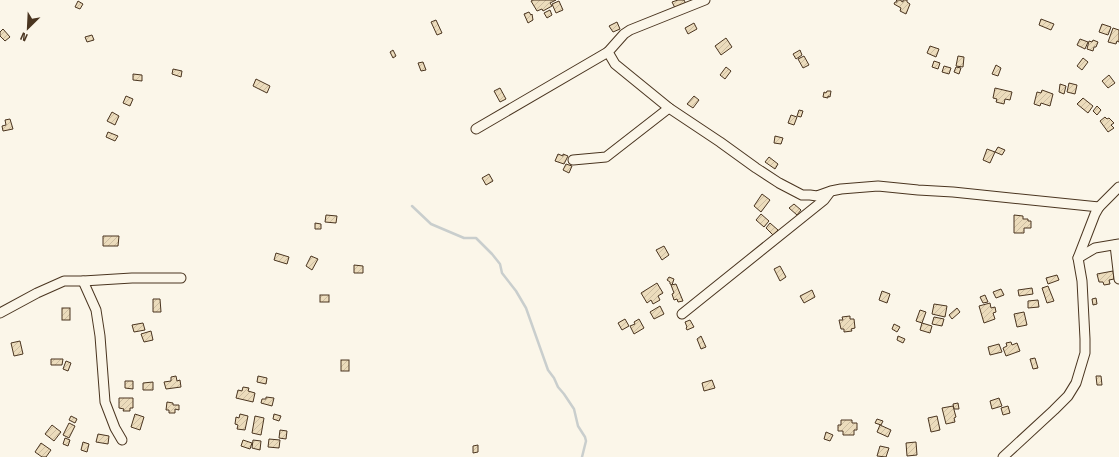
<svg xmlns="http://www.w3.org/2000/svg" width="1119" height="457" font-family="'Fira Sans Condensed',sans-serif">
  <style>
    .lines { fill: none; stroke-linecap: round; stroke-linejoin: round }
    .stream { stroke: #c9cecd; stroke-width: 2.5 }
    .building { fill: url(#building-hatch); stroke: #4a3520 }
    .minor-casing { stroke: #4a3520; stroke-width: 11 }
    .minor { stroke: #fbf6e9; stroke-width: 9 }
  </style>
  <defs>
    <pattern id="building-hatch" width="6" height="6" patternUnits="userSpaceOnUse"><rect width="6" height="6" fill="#ecdcbc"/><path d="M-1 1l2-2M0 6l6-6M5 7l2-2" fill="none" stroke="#ccbda1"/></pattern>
  </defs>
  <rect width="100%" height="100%" fill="#fbf6e9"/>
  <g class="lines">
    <path class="stream" d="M412,206L431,224L464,238H476L492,254L500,264L502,273L516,291L526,308L548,370L554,378L558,387L564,394L574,409L578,426L585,437L586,441L582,457"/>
  </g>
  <g class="building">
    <path d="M533,0H556L550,3L552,6L543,11L542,9L537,11L531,1Z"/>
    <path d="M678,0H684L686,4L675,8L672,2Z"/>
    <path d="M896,0H901V1L903,2V0H907V2L910,4L906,14L900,11L901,8L894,4L895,2H897V1Z"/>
    <path d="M78,1L83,4L80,9L75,7Z"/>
    <path d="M559,1L563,10L556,13L552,4Z"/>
    <path d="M550,10L552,15L547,18L544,13Z"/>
    <path d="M529,12L531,15L532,14L533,20L528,23L524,14Z"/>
    <path d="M1041,19L1054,24L1051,30L1039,25Z"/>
    <path d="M436,20L442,33L437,35L431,22Z"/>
    <path d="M617,22L620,29L613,32L609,26Z"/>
    <path d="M694,23L697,29L688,34L685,28Z"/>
    <path d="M1102,24L1111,27L1108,35L1099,32Z"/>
    <path d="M1113,28L1119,30V42L1117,41L1116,44L1108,42Z"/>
    <path d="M3,29L10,37L5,41L0,36V32Z"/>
    <path d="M92,35L94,40L87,42L85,37Z"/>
    <path d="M726,38L732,47L721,55L715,46Z"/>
    <path d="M1080,39L1088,42L1085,49L1077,45Z"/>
    <path d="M1093,40L1098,42L1096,47H1094L1093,51L1087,49L1089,41L1092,42Z"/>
    <path d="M930,46L939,49L936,57L927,53Z"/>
    <path d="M393,50L396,56L393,58L390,52Z"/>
    <path d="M800,50L802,55L796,59L793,54Z"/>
    <path d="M804,56L809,65L803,68L798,59Z"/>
    <path d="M958,56L964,57L963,67L956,66Z"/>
    <path d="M1083,58L1088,62L1082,70L1077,66Z"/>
    <path d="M934,61L940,63L938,69L932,67Z"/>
    <path d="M423,62L426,70L421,71L418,63Z"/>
    <path d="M996,65L1001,68L998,76L992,74Z"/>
    <path d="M944,66L951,68L949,74L942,72Z"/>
    <path d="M726,67L731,71L725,79L720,75Z"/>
    <path d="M956,67L961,68L959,74L954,72Z"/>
    <path d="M173,69L182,71L181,77L172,74Z"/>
    <path d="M133,74L142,75V81L133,80Z"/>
    <path d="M1109,75L1115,83L1108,88L1102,81Z"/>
    <path d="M256,79L270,86L267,93L253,86Z"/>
    <path d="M1069,83L1077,85L1075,94L1067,92Z"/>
    <path d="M1060,84L1066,86L1064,94L1059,92Z"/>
    <path d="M500,88L506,99L500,102L494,91Z"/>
    <path d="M995,88L1012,92L1010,100L1005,99L1004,104L996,102L997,99L993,98Z"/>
    <path d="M1042,90L1053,94L1050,106L1041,103L1040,106L1034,104L1037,92L1041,93Z"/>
    <path d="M827,91H831L830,97L828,96V98L823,97L824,92L826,93Z"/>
    <path d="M126,96L133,99L130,106L123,103Z"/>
    <path d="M694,96L699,100L693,108L687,104Z"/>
    <path d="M1083,98L1093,106L1088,113L1077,104Z"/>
    <path d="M1097,106L1101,110L1097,115L1093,111Z"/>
    <path d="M799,110L803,111L801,117L797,116Z"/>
    <path d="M112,112L119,116L115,125L107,121Z"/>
    <path d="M791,115L797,117L794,125L788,123Z"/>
    <path d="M1105,117L1107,119L1109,118L1114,123L1111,125L1114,128L1108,132L1100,121Z"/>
    <path d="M10,119L13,129L3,131L2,126L6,125L5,120Z"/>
    <path d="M108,132L118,136L115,141L106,137Z"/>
    <path d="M775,136L783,138L781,144L774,143Z"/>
    <path d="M998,147L1005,150L1002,155L995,152Z"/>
    <path d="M987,149L995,152L990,163L983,160Z"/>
    <path d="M558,154L563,156V154L568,156L564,164L555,161Z"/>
    <path d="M769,157L778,164L775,169L765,162Z"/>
    <path d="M566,164L572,166L569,173L563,170Z"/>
    <path d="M489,174L493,181L486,185L482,178Z"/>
    <path d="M762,194L770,200L761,212L754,206Z"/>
    <path d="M794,204L801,210L797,215L789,208Z"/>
    <path d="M761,214L769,221L764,227L756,220Z"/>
    <path d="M326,215L337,216L336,223L325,222Z"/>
    <path d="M1014,215L1023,216V219H1028V221H1031V228H1024V233H1014Z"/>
    <path d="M315,223L321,224V229H315Z"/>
    <path d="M770,223L778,230L773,235L766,228Z"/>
    <path d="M103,236H119L118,246H103Z"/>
    <path d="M664,246L669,255L662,260L656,250Z"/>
    <path d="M276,253L289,257L287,264L274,260Z"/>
    <path d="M311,256L318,259L312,270L306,266Z"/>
    <path d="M354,265L363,266V273H354Z"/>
    <path d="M780,266L786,277L780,281L774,269Z"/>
    <path d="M1113,271L1114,279L1109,280L1110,284L1104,285L1103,282H1099L1097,274Z"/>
    <path d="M1057,275L1059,280L1048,284L1046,278Z"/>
    <path d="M669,277L674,279L672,285L670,284V282L667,280Z"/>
    <path d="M657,283L663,293L658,296L660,300L653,304L651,300L647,303L641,293Z"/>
    <path d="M676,284L683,301L678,302L677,299L674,300L672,294L674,293L671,285Z"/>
    <path d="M1048,286L1054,301L1047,303L1042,288Z"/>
    <path d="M1032,288L1033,294L1019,296L1018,290Z"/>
    <path d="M1001,289L1004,295L996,298L993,292Z"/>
    <path d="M812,290L815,297L804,303L800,296Z"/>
    <path d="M882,291L890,294L887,303L879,300Z"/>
    <rect x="320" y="295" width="9" height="7"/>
    <path d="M985,295L988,302L983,303L980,297Z"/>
    <path d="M1096,298L1097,304L1093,305L1092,299Z"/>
    <path d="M153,299H160L161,312H153Z"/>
    <path d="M1038,300L1039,307L1028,308V301Z"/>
    <path d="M990,303L991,308L995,307L996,312L993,313L995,319L984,323L979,306Z"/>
    <path d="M934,304L947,306L945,317L932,314Z"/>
    <path d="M660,306L664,314L654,319L650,312Z"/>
    <rect x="62" y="308" width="8" height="12"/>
    <path d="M957,308L960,312L952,319L949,315Z"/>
    <path d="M920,310L926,312L922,323L916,321Z"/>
    <path d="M1024,312L1027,325L1017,327L1014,314Z"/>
    <path d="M850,316V319H854L855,328L851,329L852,331L844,332V329H841L839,320H843L842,317Z"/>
    <path d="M934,317L944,319L942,326L932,324Z"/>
    <path d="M625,319L629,326L622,330L618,323Z"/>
    <path d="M639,319L644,328L634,334L630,326L635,324L634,322Z"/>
    <path d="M690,320L694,327L687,330L686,328L687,327L685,322Z"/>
    <path d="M143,323L145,330L134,332L132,325Z"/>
    <path d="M922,323L932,326L930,333L920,330Z"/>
    <path d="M894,324L900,327L897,332L892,329Z"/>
    <path d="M151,331L153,340L144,342L141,334Z"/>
    <path d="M701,336L706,347L701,349L697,339Z"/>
    <path d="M898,336L905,339L903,343L897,340Z"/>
    <path d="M20,341L23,354L14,356L11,343Z"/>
    <path d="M1011,342L1012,345L1017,343L1020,351L1006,356L1003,348L1007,346L1006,343Z"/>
    <path d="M999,344L1002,352L990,355L988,347Z"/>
    <path d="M1035,358L1038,368L1033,369L1030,359Z"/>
    <path d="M51,359H63L62,365H51Z"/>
    <rect x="341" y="360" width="8" height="11"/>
    <path d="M66,361L71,363L68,371L63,369Z"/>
    <path d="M176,376L177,381L180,380L181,387L166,389L164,382L171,381V377Z"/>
    <path d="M258,376L267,378L266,384L257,382Z"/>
    <path d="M1096,376H1101L1102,385H1097Z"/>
    <path d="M712,380L715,388L704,391L702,383Z"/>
    <path d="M125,381H133V389L125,388Z"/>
    <path d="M153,382V390H143V383Z"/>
    <path d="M243,387L249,388L248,391L255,393L253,402L236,398L238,390L242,391Z"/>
    <path d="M266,397L274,398L272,406L261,403L262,399H266Z"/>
    <path d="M119,398H133V408H130V411H123L124,409L119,408Z"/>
    <path d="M999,398L1002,406L992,409L990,401Z"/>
    <path d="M167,402L173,403V405H179V410L175,409V413H169V410H166Z"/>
    <path d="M958,403L959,409H954L953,404Z"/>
    <path d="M953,406L956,417L954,418L955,422L946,424L942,408Z"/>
    <path d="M1008,406L1010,413L1003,415L1001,408Z"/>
    <path d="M135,414L144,417L140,430L131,427Z"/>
    <path d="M240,414L248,416L245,430L237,429L238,425L235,424L236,417L239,418Z"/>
    <path d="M274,414L281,416L279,421L273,419Z"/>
    <path d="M71,416L77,419L75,423L69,420Z"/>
    <path d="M255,416L264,418L261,435L252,433Z"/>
    <path d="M937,416L940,430L931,432L928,418Z"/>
    <path d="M877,419L883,421L881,425L875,423Z"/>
    <path d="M841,420H852V423H857V430H854V435H843V431H838V425H841Z"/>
    <path d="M69,423L75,426L69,438L63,435Z"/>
    <path d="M52,425L61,432L54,441L45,434Z"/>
    <path d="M880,425L891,430L888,437L877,432Z"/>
    <path d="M280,430L287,431L286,439L279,438Z"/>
    <path d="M826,432L833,435L830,441L824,439Z"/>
    <path d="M98,434L109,436L108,444L96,442Z"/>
    <path d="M65,438L70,440L68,446L63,444Z"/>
    <path d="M269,439L280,440L279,448L268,447Z"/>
    <path d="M243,440L252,443L250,449L241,446Z"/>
    <path d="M253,440L261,441L260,450L252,448Z"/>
    <path d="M83,442L89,444L87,452L81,450Z"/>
    <path d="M916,442L917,455L907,456L906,443Z"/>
    <path d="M41,443L51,450L46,457H42L35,452Z"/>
    <path d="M478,445V452L473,453V446Z"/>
    <path d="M880,446L889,448L886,457L877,456Z"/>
  </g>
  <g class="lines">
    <g class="minor-casing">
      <g id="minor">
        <path d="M705,0L630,30L624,34L608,52L615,64L669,108L720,142L756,168L779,183L802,195H810L817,196L831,191L841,189L878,186L918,190L953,192L1099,207"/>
        <path d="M476,129L608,52"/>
        <path d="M573,160L606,157L669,108"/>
        <path d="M1115,245L1119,279"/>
        <path d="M1078,258L1095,248L1119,244"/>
        <path d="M83,281L96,310L100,336L105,402L115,428L122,440"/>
        <path d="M0,313L37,293L64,281H83L132,278H181"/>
        <path d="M682,314L824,200L830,192"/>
        <path d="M1003,457L1054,410L1068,396L1076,383L1085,353V339L1082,281L1078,258L1095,214L1099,207L1119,187"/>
      </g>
    </g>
    <use href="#minor" class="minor"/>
  </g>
  <g transform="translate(28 28) rotate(204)" stroke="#fbf6e9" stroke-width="3" paint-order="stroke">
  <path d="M0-3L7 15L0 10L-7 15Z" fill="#4a3520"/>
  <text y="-6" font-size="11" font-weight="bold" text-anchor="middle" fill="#4a3520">N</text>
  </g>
</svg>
